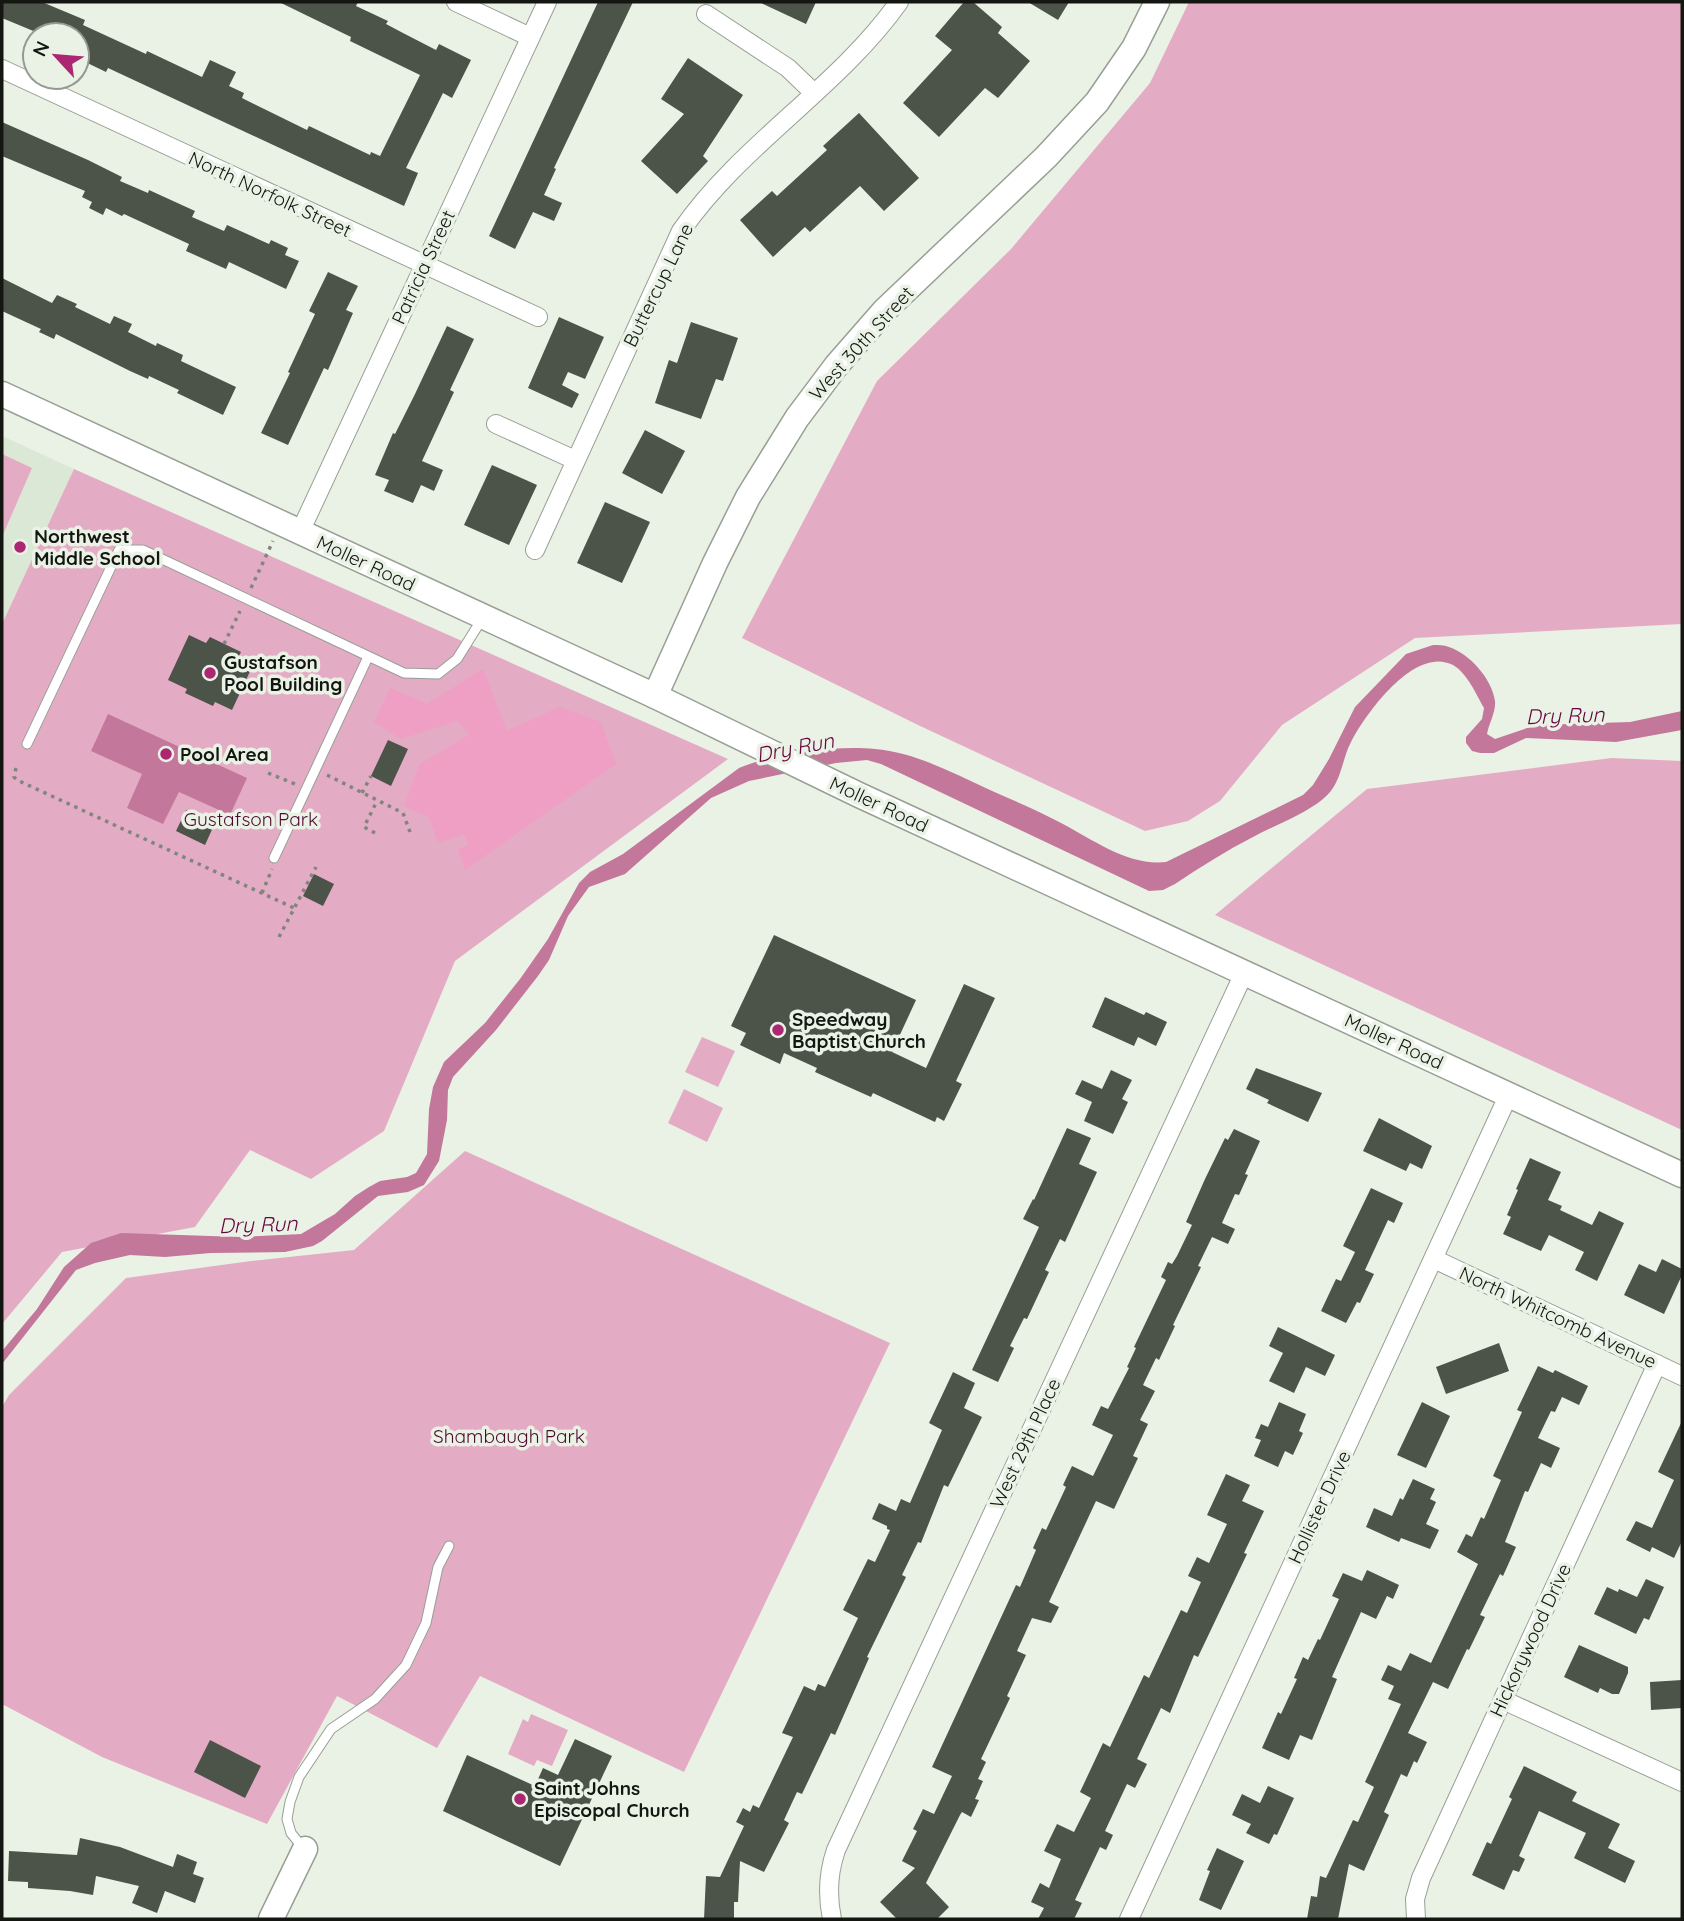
<svg xmlns="http://www.w3.org/2000/svg" width="1684" height="1921" font-family="Quicksand,sans-serif">
  <style>
    .built { fill: #dbe8d5 }
    .green { fill: #e4acc4 }
    .forest { fill: #ee9fc3 }
    .water { fill: #c3789b }
    .building { fill: #4c5349 }
    .lines { fill: none; stroke-linecap: round; stroke-linejoin: round }
    .lane-casing { stroke: #979f94; stroke-width: 11 }
    .street-casing { stroke: #979f94; stroke-width: 20 }
    .secondary-casing { stroke: #979f94; stroke-width: 27 }
    .path { stroke: #80867d; stroke-width: 3.5; stroke-dasharray: 3.5 5; stroke-linecap: butt }
    .lane { stroke: #fff; stroke-width: 9 }
    .street { stroke: #fff; stroke-width: 18 }
    .secondary { stroke: #fff; stroke-width: 24 }
    .poi-dot { fill: #ab2772; stroke: #eaf2e6; stroke-width: 2.5 }
    .labels { text-anchor: middle; stroke-width: 7; stroke-linejoin: round; paint-order: stroke }
    .street-label { font-size: 19px; fill: #131611; stroke: #eaf2e6 }
    .poi-label { font-size: 19px; font-weight: bold; fill: #131611; stroke: #eaf2e6; text-anchor: start }
    .park-label { font-size: 19px; fill: #4d0830; stroke: #eaf2e6 }
    .water-label { font-size: 21px; font-style: italic; fill: #64053f; stroke: #eaf2e6 }
  </style>
  <rect width="100%" height="100%" fill="#eaf2e6"/>
  <path class="built" d="M2,436L74,469L2,624Z"/>
  <g class="green">
    <path d="M1189,2H1682V624L1415,638L1282,725L1220,801L1188,821L1145,831L918,725L742,638L877,381L1011,249L1150,83Z"/>
    <path d="M2,454L32,468L2,537Z"/>
    <path d="M74,469L728,759L455,961L384,1131L311,1179L250,1150L195,1227L62,1252L2,1324V624Z"/>
    <path d="M1612,758L1682,761V1130L1215,915L1367,789Z"/>
    <path d="M702,1037L735,1051L718,1087L685,1072Z"/>
    <path d="M684,1089L723,1108L707,1142L668,1123Z"/>
    <path d="M465,1151L890,1343L684,1772L480,1676L437,1748L337,1696L267,1824L102,1757L2,1704V1407L9,1395L126,1278L251,1261L354,1250Z"/>
    <path d="M531,1714L568,1730L552,1766L537,1760L534,1766L508,1754L523,1719L528,1722Z"/>
  </g>
  <path class="forest" d="M483,669L507,731L559,707L601,722L616,764L465,870L458,850L468,845L464,834L438,843L429,817L404,806L419,765L470,734L457,721L401,739L374,722L390,688L427,704Z"/>
  <g class="water">
    <path d="M1433,645C1438,645 1444,645 1449,647C1470,654 1492,679 1495,701C1496,712 1489,723 1487,734L1495,739L1536,725L1630,722L1682,711V730L1616,742L1526,738L1494,753H1480L1472,751L1466,743V737L1482,719L1484,708C1476,694 1467,673 1453,665C1415,645 1366,713 1351,742C1341,761 1342,784 1323,799C1302,816 1277,824 1253,837C1226,851 1200,867 1175,884L1163,890L1149,891L881,764L867,760L836,763L749,781L711,798L625,874L589,887L568,916L549,960L538,976L496,1030L453,1077L448,1090L447,1120L439,1161L424,1185L408,1192L378,1196L322,1241L313,1246L285,1252L211,1253L165,1257L130,1255L95,1263L76,1270L2,1364V1351L37,1309L64,1267L91,1243L121,1233L240,1237L301,1234L335,1214L355,1196L369,1187L380,1181L407,1177L416,1173L427,1154L429,1109L433,1087L444,1062L485,1023L520,979L548,939L579,883L590,872L623,854L739,768C774,753 837,745 875,749C915,752 955,774 990,790C1015,801 1039,811 1063,824C1095,841 1129,866 1166,862L1303,795L1313,785L1329,759L1355,707L1406,654Z"/>
    <path d="M108,714L247,778L230,815L179,792L163,824L127,808L142,774L91,751Z"/>
  </g>
  <g class="building">
    <path d="M2,2H42L85,20L83,25L146,54L147,51L202,77L210,60L236,72L229,86L244,93L242,98L307,130L309,126L370,155L371,152L380,156L420,75L350,41L351,37L279,2H358L356,6L388,21L386,24L403,33L436,50L439,44L471,60L452,98L443,93L406,168L418,173L404,206L108,68L106,72L77,58V35H43L2,18Z"/>
    <path d="M598,2H633L554,168L556,169L544,195L562,203L554,221L533,212L515,249L489,236Z"/>
    <path d="M759,2H816L806,24Z"/>
    <path d="M964,2H973L1002,27L998,33L1030,61L998,98L985,88L939,137L903,103L952,50L935,36Z"/>
    <path d="M1028,2H1069L1058,20Z"/>
    <path d="M688,58L743,95L703,156L708,161L677,194L641,161L684,114L661,99Z"/>
    <path d="M859,113L919,178L884,211L860,186L810,232L805,227L773,257L740,220L772,191L777,196L827,150L823,146Z"/>
    <path d="M2,122L88,160L122,177L120,181L148,193L149,190L195,211L192,217L224,231L227,225L269,244L271,240L288,248L285,255L299,261L286,289L229,262L226,269L186,251L189,244L124,214L122,216L106,208L103,215L89,208L92,202L82,197L85,191L2,156Z"/>
    <path d="M328,272L358,286L346,310L353,313L328,370L324,368L288,445L261,433L290,373L288,372L315,314L309,311Z"/>
    <path d="M2,278L52,303L57,295L77,304L75,307L110,324L114,316L132,324L128,332L156,346L157,343L183,355L181,361L236,387L223,415L177,393L179,390L149,376L148,379L130,371L56,334L54,339L39,332L41,329L2,311Z"/>
    <path d="M559,317L604,337L585,379L568,372L562,385L579,394L572,408L528,388Z"/>
    <path d="M691,322L738,338L723,381L716,379L701,419L655,403L669,360L677,363Z"/>
    <path d="M447,326L474,339L450,390L454,392L422,461L443,470L434,491L421,485L413,503L384,491L389,480L375,475L393,433L395,434L415,394Z"/>
    <path d="M645,430L685,451L662,494L622,473Z"/>
    <path d="M492,465L537,485L509,545L464,525Z"/>
    <path d="M605,502L650,522L622,583L577,563Z"/>
    <path d="M189,635L206,643L210,637L241,652L237,660L252,667L232,710L215,702L213,706L185,693L187,689L168,680Z"/>
    <path d="M388,740L408,749L391,786L371,776Z"/>
    <path d="M186,810L215,823L205,845L176,831Z"/>
    <path d="M314,874L334,884L323,906L303,896Z"/>
    <path d="M774,935L916,1000L892,1052L926,1068L964,984L995,998L956,1081L962,1084L944,1121L937,1117L935,1122L873,1093L871,1097L815,1072L817,1068L784,1053L780,1064L740,1045L746,1033L731,1026Z"/>
    <path d="M1105,997L1144,1015L1146,1012L1167,1022L1156,1046L1138,1037L1134,1046L1092,1027Z"/>
    <path d="M1256,1068L1322,1093L1308,1122L1267,1103L1269,1100L1246,1089Z"/>
    <path d="M1111,1070L1132,1080L1122,1099L1128,1102L1113,1134L1084,1121L1092,1102L1075,1094L1082,1080L1102,1089Z"/>
    <path d="M1379,1118L1432,1146L1422,1169L1410,1163L1406,1171L1363,1151Z"/>
    <path d="M1067,1128L1091,1138L1079,1164L1097,1172L1065,1242L1060,1239L1045,1270L1049,1272L1027,1319L1024,1318L1010,1346L1014,1348L998,1382L972,1370L1039,1227L1023,1219L1033,1199L1034,1200Z"/>
    <path d="M1234,1129L1260,1141L1245,1174L1248,1175L1239,1195L1235,1194L1222,1223L1235,1229L1228,1244L1212,1237L1198,1266L1201,1267L1173,1325L1175,1326L1159,1360L1156,1358L1143,1385L1155,1391L1140,1420L1148,1424L1133,1456L1138,1458L1114,1509L1096,1501L1049,1602L1059,1607L1051,1623L1032,1618L1017,1651L1026,1655L1007,1696L1010,1698L981,1759L986,1762L978,1779L983,1781L975,1799L979,1800L971,1817L962,1812L960,1815L926,1883L949,1907L937,1919H897L880,1902L915,1868L902,1861L917,1831L913,1829L923,1809L934,1814L952,1776L932,1767L1016,1585L1020,1587L1036,1550L1033,1548L1042,1528L1046,1530L1066,1487L1063,1485L1072,1466L1093,1476L1113,1435L1092,1425L1101,1406L1108,1409L1129,1368L1127,1367L1136,1348L1134,1347L1166,1280L1161,1277L1168,1262L1172,1264L1177,1256L1192,1225L1186,1222L1205,1179L1225,1138L1228,1140Z"/>
    <path d="M1530,1158L1561,1172L1548,1200L1562,1206L1560,1210L1592,1225L1599,1211L1624,1223L1597,1281L1575,1270L1584,1252L1549,1235L1541,1251L1503,1234L1511,1217L1507,1215L1518,1190L1516,1189Z"/>
    <path d="M1371,1188L1403,1203L1394,1223L1388,1220L1365,1270L1374,1274L1360,1303L1357,1302L1346,1323L1321,1311L1336,1279L1341,1281L1355,1252L1343,1246Z"/>
    <path d="M1662,1259L1682,1269V1275L1664,1314L1624,1295L1639,1264L1656,1272Z"/>
    <path d="M1278,1327L1335,1355L1325,1376L1306,1367L1294,1393L1269,1381L1283,1353L1269,1346Z"/>
    <path d="M1499,1343L1509,1371L1446,1394L1436,1367Z"/>
    <path d="M1538,1366L1553,1373L1555,1370L1588,1386L1579,1405L1562,1397L1555,1412L1551,1411L1538,1438L1560,1448L1551,1468L1541,1463L1528,1492L1525,1491L1505,1542L1516,1547L1503,1576L1500,1574L1480,1615L1485,1617L1469,1650L1467,1649L1448,1689L1433,1682L1408,1733L1427,1742L1417,1763L1414,1761L1407,1777L1401,1774L1384,1812L1389,1815L1364,1871L1349,1864L1338,1919H1307L1311,1896L1317,1897L1320,1876L1326,1878L1353,1820L1358,1822L1374,1787L1365,1782L1401,1704L1388,1699L1394,1686L1381,1680L1388,1665L1401,1671L1410,1653L1431,1663L1478,1564L1457,1552L1466,1534L1472,1537L1481,1517L1484,1519L1501,1480L1493,1476L1522,1412L1517,1410Z"/>
    <path d="M953,1372L975,1383L964,1408L982,1417L948,1487L944,1485L921,1543L918,1542L902,1575L906,1577L867,1657L869,1658L835,1735L831,1733L802,1794L797,1792L784,1820L789,1823L764,1872L740,1861L738,1902H734V1919H704L706,1876L720,1877L744,1826L736,1822L743,1808L750,1812L753,1805L759,1808L793,1737L782,1733L804,1686L815,1691L818,1684L825,1687L858,1618L843,1610L868,1559L875,1562L890,1530L887,1529V1526L872,1519L879,1503L896,1511L901,1499L910,1503L942,1430L929,1423Z"/>
    <path d="M1279,1402L1306,1414L1299,1431L1303,1433L1293,1455L1285,1451L1278,1467L1254,1456L1261,1440L1255,1438L1261,1424L1268,1427Z"/>
    <path d="M1422,1402L1450,1416L1426,1468L1397,1455Z"/>
    <path d="M1682,1421V1541L1674,1558L1652,1547L1650,1552L1626,1540L1636,1521L1652,1528L1674,1480L1658,1472Z"/>
    <path d="M1226,1474L1250,1485L1242,1501L1264,1511L1244,1553L1247,1554L1198,1657L1194,1655L1170,1713L1161,1708L1137,1759L1147,1764L1135,1788L1127,1784L1105,1831L1113,1835L1106,1850L1100,1847L1075,1900L1082,1903L1074,1919H1038L1044,1908L1031,1902L1040,1883L1049,1888L1061,1859L1044,1851L1057,1824L1074,1832L1091,1798L1080,1792L1103,1743L1110,1747L1144,1675L1149,1678L1181,1610L1187,1613L1201,1582L1188,1576L1197,1557L1209,1563L1227,1524L1207,1515Z"/>
    <path d="M1413,1479L1435,1489L1430,1499L1436,1502L1426,1524L1439,1530L1430,1549L1401,1538L1399,1542L1366,1527L1374,1508L1392,1516L1400,1498L1403,1500Z"/>
    <path d="M1367,1570L1399,1585L1393,1599L1387,1596L1376,1619L1361,1612L1332,1677L1337,1679L1312,1740L1300,1735L1289,1760L1262,1748L1278,1712L1281,1714L1297,1679L1294,1678L1303,1657L1308,1660L1318,1639L1320,1640L1339,1599L1332,1596L1343,1573L1362,1581Z"/>
    <path d="M1646,1579L1664,1587L1649,1620L1644,1618L1636,1634L1594,1614L1607,1587L1618,1592L1619,1589L1637,1597Z"/>
    <path d="M1579,1645L1628,1667V1673L1619,1694H1612L1600,1688L1598,1693L1564,1677Z"/>
    <path d="M1682,1680V1708L1651,1710L1650,1682Z"/>
    <path d="M575,1739L612,1756L560,1866L443,1811L467,1755L535,1786L543,1768L558,1775Z"/>
    <path d="M210,1740L261,1766L245,1798L194,1772Z"/>
    <path d="M1524,1766L1577,1792L1572,1801L1620,1824L1608,1848L1635,1861L1625,1883L1574,1858L1586,1833L1539,1811L1519,1856L1525,1859L1519,1872L1513,1870L1504,1890L1472,1875L1487,1842L1491,1844L1512,1799L1509,1797Z"/>
    <path d="M1268,1786L1294,1798L1277,1835L1274,1834L1269,1844L1246,1833L1251,1824L1232,1815L1242,1794L1260,1803Z"/>
    <path d="M80,1838L120,1847L173,1867L177,1854L197,1862L193,1874L204,1878L195,1903L165,1891L157,1913L132,1903L139,1886L96,1876L93,1895L70,1891L28,1888V1882L8,1881L9,1851L77,1855Z"/>
    <path d="M1217,1848L1244,1861L1221,1910L1199,1900L1210,1871L1207,1870Z"/>
  </g>
  <g class="lines">
    <g class="lane-casing">
      <g id="lane">
        <path d="M27,744L119,550H143L404,673L438,674L457,659L482,619"/>
        <path d="M274,858L368,657"/>
        <path d="M303,1848L291,1833L287,1819L290,1802L299,1777L331,1729L375,1699L406,1665L426,1623L438,1567L449,1546"/>
      </g>
    </g>
    <g class="street-casing">
      <g id="street">
        <path d="M456,2L530,37"/>
        <path d="M706,14L788,68L814,93"/>
        <path d="M2,69L538,317"/>
        <path d="M496,424L575,460"/>
        <path d="M300,532L547,2"/>
        <path d="M535,550L681,231C741,144 838,88 899,2"/>
        <path d="M1434,1259L1682,1376"/>
        <path d="M1503,1700L1682,1782"/>
        <path d="M832,1919C827,1895 828,1873 836,1850L1245,971"/>
        <path d="M1129,1919L1509,1094"/>
        <path d="M1416,1919L1415,1899L1421,1878L1657,1364"/>
      </g>
    </g>
    <g class="secondary-casing">
      <g id="secondary">
        <path d="M2,394L655,696L859,795L1682,1175"/>
        <path d="M655,696L715,563L748,497L797,418L836,366L885,310L1046,157L1097,102L1134,48L1157,2"/>
        <path d="M271,1919L305,1849"/>
      </g>
    </g>
    <g class="path">
      <path d="M251,588L273,541"/>
      <path d="M224,644L240,611"/>
      <path d="M16,768L14,777L17,780L294,908"/>
      <path d="M268,773L295,784"/>
      <path d="M327,775L403,813L410,832"/>
      <path d="M362,793L371,776"/>
      <path d="M375,833L364,827L377,801"/>
      <path d="M262,893L272,869"/>
      <path d="M279,937L316,867"/>
    </g>
    <use href="#lane" class="lane"/>
    <use href="#street" class="street"/>
    <use href="#secondary" class="secondary"/>
  </g>
  <g class="poi-dot">
    <circle cx="20" cy="547" r="7"/>
    <circle cx="210" cy="673" r="7"/>
    <circle cx="166" cy="754" r="7"/>
    <circle cx="778" cy="1030" r="7"/>
    <circle cx="520" cy="1799" r="7"/>
  </g>
  <g class="labels">
    <g class="street-label">
      <text transform="translate(270 194) rotate(25)" y="7">North Norfolk Street</text>
      <text transform="translate(423 267) rotate(-65)" y="7">Patricia Street</text>
      <text transform="translate(658 285) rotate(-64)" y="7">Buttercup Lane</text>
      <text transform="translate(861 343) rotate(-48)" y="7">West 30th Street</text>
      <text transform="translate(366 563) rotate(25)" y="7">Moller Road</text>
      <text transform="translate(879 804) rotate(25)" y="7">Moller Road</text>
      <text transform="translate(1394 1041) rotate(25)" y="7">Moller Road</text>
      <text transform="translate(1558 1317) rotate(25)" y="7">North Whitcomb Avenue</text>
      <text transform="translate(1025 1443) rotate(-65)" y="7">West 29th Place</text>
      <text transform="translate(1319 1507) rotate(-65)" y="7">Hollister Drive</text>
      <text transform="translate(1530 1640) rotate(-65)" y="7">Hickorywood Drive</text>
    </g>
    <g class="poi-label">
      <text x="34" y="543">Northwest<tspan x="34" dy="22">Middle School</tspan></text>
      <text x="224" y="669">Gustafson<tspan x="224" dy="22">Pool Building</tspan></text>
      <text x="180" y="761">Pool Area</text>
      <text x="792" y="1026">Speedway<tspan x="792" dy="22">Baptist Church</tspan></text>
      <text x="534" y="1795">Saint Johns<tspan x="534" dy="22">Episcopal Church</tspan></text>
    </g>
    <g class="park-label">
      <text x="251" y="826">Gustafson Park</text>
      <text x="509" y="1443">Shambaugh Park</text>
    </g>
    <g class="water-label">
      <text transform="translate(1565 716) rotate(-2)" y="7">Dry Run</text>
      <text transform="translate(795 748) rotate(-11)" y="7">Dry Run</text>
      <text transform="translate(258 1225) rotate(-2)" y="7">Dry Run</text>
    </g>
  </g>
  <rect width="1684" height="1921" fill="none" stroke="#131611" stroke-width="7"/>
  <g transform="translate(56 56) rotate(296)"><circle r="33" fill="#eaf2e6" stroke="#949a91" stroke-width="2"/>
  <path d="M0-5L12 26L0 18L-12 26Z" fill="#ab2772"/>
  <text y="-10" font-size="19" font-weight="bold" text-anchor="middle" fill="#131611">N</text>
  </g>
</svg>
